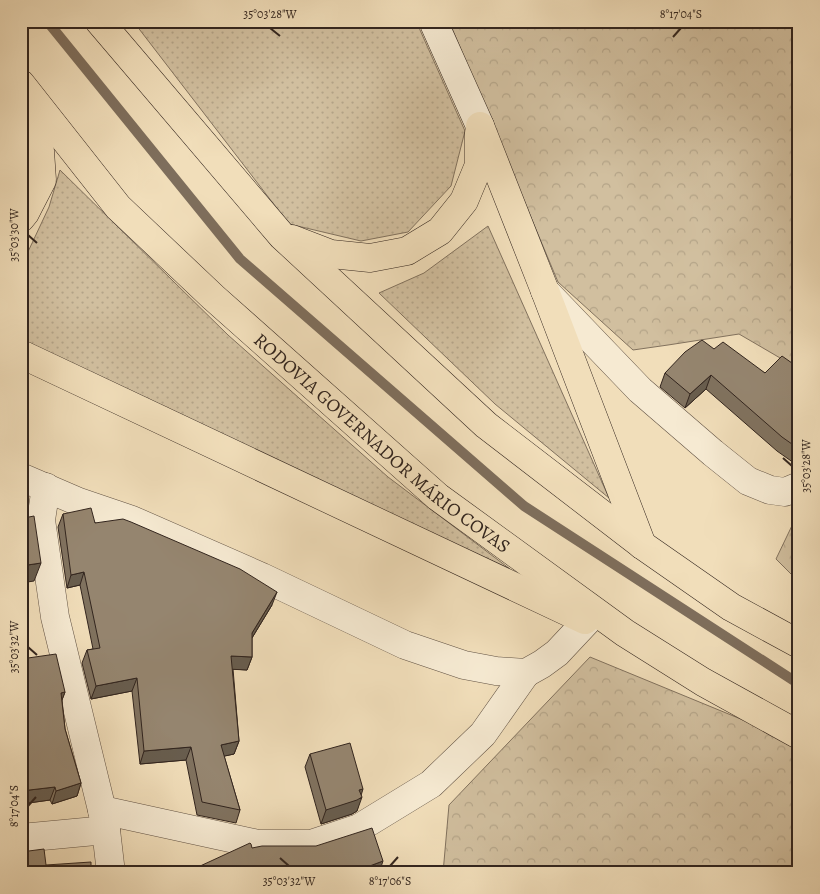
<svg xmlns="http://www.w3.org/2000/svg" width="820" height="894" font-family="Alegreya,serif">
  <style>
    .grass { fill: url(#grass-dots); stroke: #82725e }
    .forest { fill: url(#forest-crowns); stroke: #82725e }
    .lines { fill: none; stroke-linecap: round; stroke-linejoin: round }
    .stream { stroke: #7e6e5c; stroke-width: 10 }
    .street-casing { stroke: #625345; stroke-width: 29 }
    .secondary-casing { stroke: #32251e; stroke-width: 29 }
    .highway-casing { stroke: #32251e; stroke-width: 29 }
    .street { stroke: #f6ead2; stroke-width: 28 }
    .secondary { stroke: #f6ead2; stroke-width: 28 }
    .highway { stroke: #f1deba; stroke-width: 28 }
    .wall { fill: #80725f; stroke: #32251e }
    .shaded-wall { fill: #685d4e; stroke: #32251e }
    .building { fill: #95856f; stroke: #32251e }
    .ticks { fill: none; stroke: #32251e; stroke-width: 2 }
    .labels { text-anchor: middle; stroke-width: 5; stroke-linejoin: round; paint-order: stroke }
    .street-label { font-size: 19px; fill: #32251e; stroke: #f6ead2 }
    .neatline { fill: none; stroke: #32251e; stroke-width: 2 }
    .ticks-label { font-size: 12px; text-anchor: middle; fill: #32251e }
  </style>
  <defs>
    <pattern id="grass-dots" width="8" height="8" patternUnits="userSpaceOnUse" patternTransform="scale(1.25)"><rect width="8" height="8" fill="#d1bf9f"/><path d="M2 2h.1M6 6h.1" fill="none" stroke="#b4a488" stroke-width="1.8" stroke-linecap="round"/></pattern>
    <pattern id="forest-crowns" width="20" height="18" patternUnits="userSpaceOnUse" patternTransform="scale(1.25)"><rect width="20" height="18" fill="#d1bf9f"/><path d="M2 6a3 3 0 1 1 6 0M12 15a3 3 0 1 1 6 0" fill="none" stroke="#b4a488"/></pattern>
  </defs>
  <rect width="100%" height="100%" fill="#f1deba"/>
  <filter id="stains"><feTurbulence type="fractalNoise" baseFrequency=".004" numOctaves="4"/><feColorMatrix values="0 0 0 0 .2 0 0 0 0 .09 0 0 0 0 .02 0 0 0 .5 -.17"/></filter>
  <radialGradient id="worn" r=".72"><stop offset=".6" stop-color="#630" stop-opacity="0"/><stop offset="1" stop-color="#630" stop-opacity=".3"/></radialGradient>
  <g class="grass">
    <path d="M133,21H416L465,131L451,186L408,232L361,241L289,224Z"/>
    <path d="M60,170L228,335L388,477L510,569L229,441L21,339V260L26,256L49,207Z"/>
    <path d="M488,226L609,498L495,404L379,293L424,273Z"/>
  </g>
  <g class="forest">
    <path d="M449,21H799V369L739,334L668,345L633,350L558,282Z"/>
    <path d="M799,511V582L776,559Z"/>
    <path d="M590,657L799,743V873H443L449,805Z"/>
  </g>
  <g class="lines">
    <path class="stream" d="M47,21L240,259L524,506L799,684"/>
    <g class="street-casing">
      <g id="street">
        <path d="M545,291L640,390L713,453L748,481L770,490L785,492L799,486"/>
        <path d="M21,477L79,502L132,520L262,577L405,645L464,665L496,671L526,673L542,664L557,653L587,621"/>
        <path d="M46,487L41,520L55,617L102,810L106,830L111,873"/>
        <path d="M102,810L258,844H311L359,828L431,784L483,734L526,673"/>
        <path d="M21,838L106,830"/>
      </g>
    </g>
    <g class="secondary-casing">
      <path id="secondary" d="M433,21L480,126"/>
    </g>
    <g class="highway-casing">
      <g id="highway">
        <path d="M99,21L282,236L486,425L642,545L731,607L799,644"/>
        <path id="s1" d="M21,84L118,207L213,297L438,497L625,633L703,682L799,735"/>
        <path d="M21,97L40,151L42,180L25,213L21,218"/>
        <path d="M480,126L545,291L642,545"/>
        <path d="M292,239L331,254L370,258L407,251L440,231L464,201L479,165V133"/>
        <path d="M21,354L585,620"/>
      </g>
    </g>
    <use href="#street" class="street"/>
    <use href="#secondary" class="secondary"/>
    <use href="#highway" class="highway"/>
  </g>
  <g class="wall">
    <path d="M714,349L765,373L799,368V457L794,463L777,451L706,389L685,408L660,387L665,373Z"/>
    <path d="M63,514L95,523L272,605L252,638V657L247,670L233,669L239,741L234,754L224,756L240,810L236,823L197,815L186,760L140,764L132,691L91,699L82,663L87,650L93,649L80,585L67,588L58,527Z"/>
    <path d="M21,659L65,692L62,700L65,729L81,783L77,796L52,804L50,800L21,804Z"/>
    <path d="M310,754L361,795L357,811L352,814L321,824L305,767Z"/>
  </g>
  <g class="shaded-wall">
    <path d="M711,375L706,389L685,408L690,394Z"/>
    <path d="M799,450V457L794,463Z"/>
    <path d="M41,563L34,581L21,583V566Z"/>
    <path d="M84,572L80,585L67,588L71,575Z"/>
    <path d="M277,592L272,605L247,646L252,633Z"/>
    <path d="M231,656L252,657L247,670L227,669Z"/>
    <path d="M137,678L132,691L91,699L96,686Z"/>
    <path d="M65,692L60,705L61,693Z"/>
    <path d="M239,741L234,754L216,758L221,745Z"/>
    <path d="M191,747L186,760L140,764L144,751Z"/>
    <path d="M81,783L77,796L52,804L56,791Z"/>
    <path d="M55,787L50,800L21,804V791Z"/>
    <path d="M363,789L360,799L362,797L357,811L352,814L321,824L326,810L359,790Z"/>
    <path d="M383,861L379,873H351Z"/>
  </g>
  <g class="building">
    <path d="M702,340L714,349L723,342L765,373L782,356L799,368V382L797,384L799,385V449L782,437L711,375L690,394L665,373L685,352Z"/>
    <path d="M21,496L24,518L34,516L41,563L21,566Z"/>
    <path d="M91,508L95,523L123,519L131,522L240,569L277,592L252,633V657L231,656L239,741L221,745L240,810L202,802L191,747L144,751L137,678L96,686L87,650L100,648L84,572L71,575L63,514Z"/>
    <path d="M56,654L65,692L61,693L65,729L81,783L56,791L55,787L21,791V659Z"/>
    <path d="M350,743L363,789L359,790L362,797L357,800L326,810L310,754Z"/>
    <path d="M372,828L383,861L351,873H185L250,843L251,844L252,848L262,846H316Z"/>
    <path d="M44,849L46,865L91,862V873H21V852Z"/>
  </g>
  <path class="ticks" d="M270,28L280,36M673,37L681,28M28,235L37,243M783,458L792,466M28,647L37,655M28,806L36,797M280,858L289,866M390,866L398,857"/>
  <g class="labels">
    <g class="street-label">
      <text dy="7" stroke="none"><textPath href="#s1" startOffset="511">RODOVIA GOVERNADOR MÁRIO COVAS</textPath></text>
    </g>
  </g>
  <rect width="820" height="894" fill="none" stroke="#f1deba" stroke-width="55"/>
  <rect x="28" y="28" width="764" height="838" class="neatline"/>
  <g class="ticks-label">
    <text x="270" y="18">35°03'28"W</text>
    <text x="681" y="18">8°17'04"S</text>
    <text transform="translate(14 235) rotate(-90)" y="4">35°03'30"W</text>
    <text transform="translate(806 466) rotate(-90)" y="4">35°03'28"W</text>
    <text transform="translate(14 647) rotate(-90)" y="4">35°03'32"W</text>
    <text transform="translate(14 806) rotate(-90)" y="4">8°17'04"S</text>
    <text x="289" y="885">35°03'32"W</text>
    <text x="390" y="885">8°17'06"S</text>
  </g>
  <rect width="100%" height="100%" filter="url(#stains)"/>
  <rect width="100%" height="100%" fill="url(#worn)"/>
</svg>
